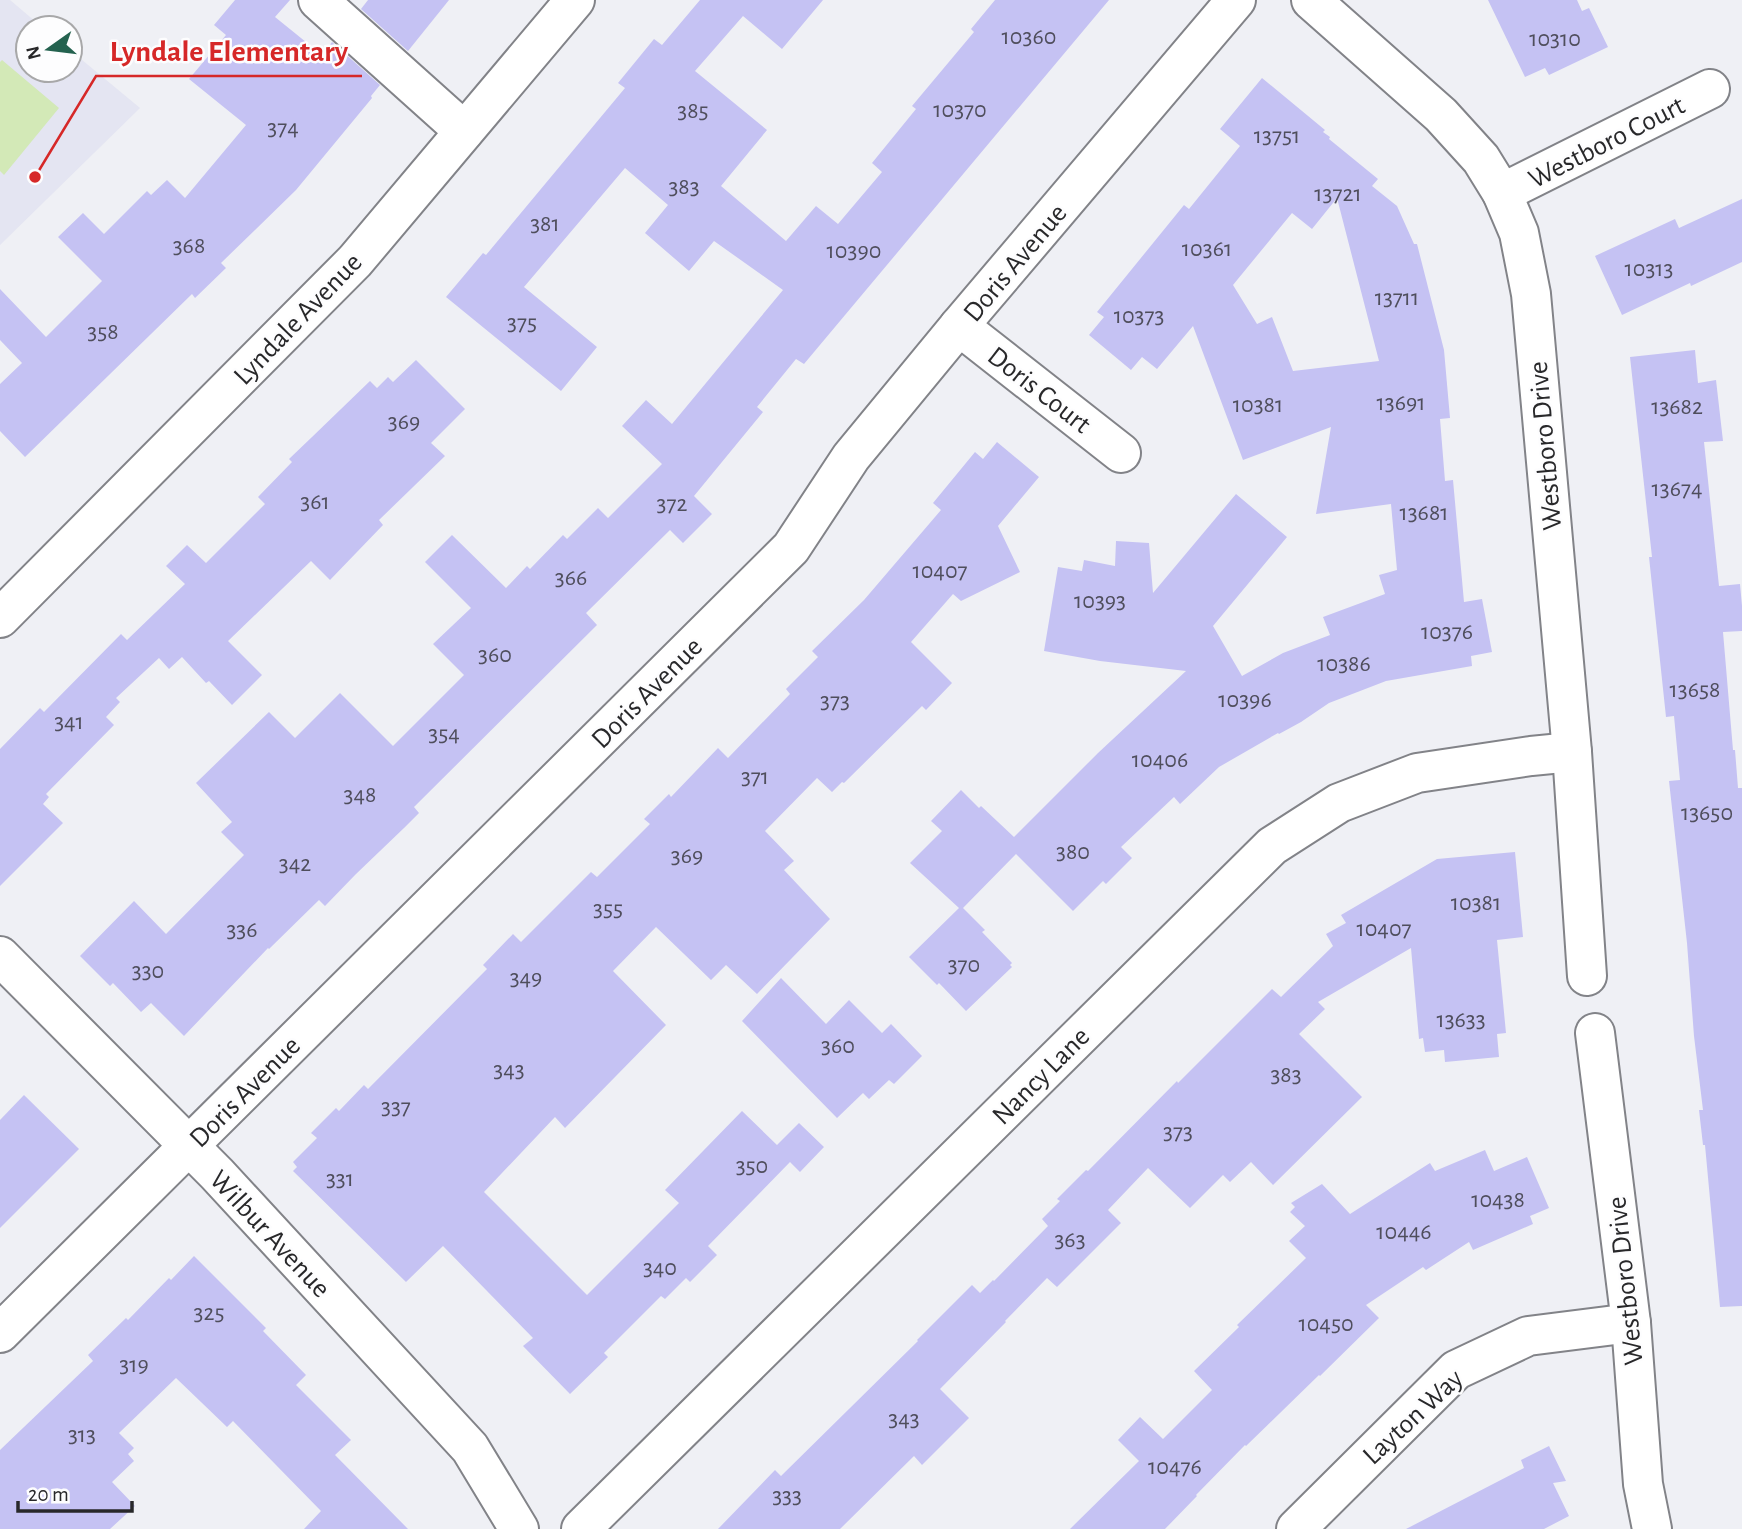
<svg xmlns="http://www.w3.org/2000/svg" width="1742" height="1529" font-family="'Alegreya Sans',sans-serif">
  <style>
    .built { fill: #e4e5f2 }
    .green { fill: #d3e9b7 }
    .building { fill: #c5c2f3; fill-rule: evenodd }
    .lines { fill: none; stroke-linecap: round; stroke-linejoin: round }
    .minor-casing { stroke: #828388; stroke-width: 42 }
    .minor { stroke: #fff; stroke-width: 38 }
    .labels { text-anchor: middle; stroke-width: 5; stroke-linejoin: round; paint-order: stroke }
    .number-label { font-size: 24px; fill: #4f4e5c }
    .street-label { font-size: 28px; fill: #28282a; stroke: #fdfdfe }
    .leader { fill: none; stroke: #d62828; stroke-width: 2.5 }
    .callout-dot { fill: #d62828; stroke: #fdfdfe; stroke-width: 2.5 }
    .callout-label { font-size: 30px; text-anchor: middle; font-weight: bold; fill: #d62828; stroke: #fdfdfe; stroke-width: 5; stroke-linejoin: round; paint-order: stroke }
  </style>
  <rect width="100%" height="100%" fill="#eff0f5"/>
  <path class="built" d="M0,0H10L43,28H28V70H70V50L140,108L0,245Z"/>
  <path class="green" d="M2,60L59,108L4,175L0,171V62Z"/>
  <g class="building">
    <path d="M235,0H290L275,17L322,55L332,42L380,85L371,96L372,98L296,190L221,263L226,268L195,298L192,294L25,457L0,431V384L22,363L0,340V289L46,337L102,281L58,237L83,213L104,234L147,191L151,195L167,180L185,198L246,125L189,79L226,35L214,25Z"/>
    <path d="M368,0H449L408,51L361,9Z"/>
    <path d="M700,0H823L782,49L743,16L695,71L767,130L721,186L786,241L816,206L838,224L882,172L872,163L916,109L912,106L974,32L971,29L995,0H1109L804,364L796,359L757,407L763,412L694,496L712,514L683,543L670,530L586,613L597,625L414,807L419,813L404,828L356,874L325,906L319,900L269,949L268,948L184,1036L151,1003L141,1012L113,983L110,986L80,956L134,901L166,934L244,855L221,832L232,822L196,783L269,712L295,738L340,693L393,746L464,675L433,644L471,608L425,562L452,535L506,588L527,566L530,569L563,535L567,539L598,508L608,518L662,464L622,426L646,400L672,424L783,290L714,241L689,271L645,233L668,205L625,168L524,287L597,347L561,391L446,297L483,253L486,255L625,88L618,83L654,39L662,45Z"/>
    <path d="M1488,0H1577L1582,11L1589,8L1608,47L1549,75L1545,68L1525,77Z"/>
    <path d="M1262,78L1325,130L1323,132L1330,137L1329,139L1378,179L1372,186L1397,206L1414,244H1417L1444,350L1450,418L1440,419L1445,481L1453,480L1464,602L1482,599L1492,652L1471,656L1472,666L1386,681L1329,703L1301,722L1279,734L1278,733L1219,767L1180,804L1174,797L1121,847L1132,858L1106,884L1103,881L1073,911L1016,854L963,908L985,930L982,932L1012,963L1010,965L1012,967L966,1011L939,983L937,985L909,957L959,908L910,863L942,831L931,821L961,790L979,808L981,806L1014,837L1098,753L1186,671L1100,661L1044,651L1058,567L1082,571L1084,560L1115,566L1116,541L1149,543L1153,593L1236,494L1287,537L1213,626L1242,676L1283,653L1330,635L1323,617L1385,594L1379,575L1397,570L1391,504L1316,514L1331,427L1243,460L1193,326L1157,369L1142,357L1131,370L1089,335L1104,317L1097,312L1184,205L1189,209L1240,146L1220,129ZM1337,198L1379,361L1293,371L1272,317L1257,324L1233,285L1292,213L1312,229Z"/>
    <path d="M1742,199V262L1691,286L1690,283L1622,315L1595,256L1675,219L1679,228Z"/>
    <path d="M1695,350L1698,383L1716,380L1723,441L1704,442L1719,586L1740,584L1742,606V631L1723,632L1733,750H1735L1738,788H1742V1306L1720,1307L1705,1145H1703L1699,1110H1703L1694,1036L1687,943L1669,781L1680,780L1674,716L1666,717L1649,557H1652L1630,357Z"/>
    <path d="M416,360L465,409L431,443L445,456L379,520L383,525L330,580L311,561L228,641L262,675L232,705L209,681L206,683L182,657L169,669L159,658L116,698L120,702L106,717L114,725L46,794L49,797L43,804L63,823L0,886V749L40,708L44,712L121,634L127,640L185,584L166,566L187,545L206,563L265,504L258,497L292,462L289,459L312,437L370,381L377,388L388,377L393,382Z"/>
    <path d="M997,442L1039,477L998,526L1020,572L961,601L953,594L911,642L952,683L926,710L922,706L844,783L842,782L832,792L817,778L765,831L794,861L784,870L830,919L757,994L726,965L711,980L656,927L613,971L666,1025L565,1128L555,1117L484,1192L587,1295L679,1203L665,1190L742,1111L777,1145L799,1123L824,1147L800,1172L790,1162L708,1246L717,1255L690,1282L686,1278L665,1299L661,1296L604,1353L608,1357L570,1394L523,1346L533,1338L443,1246L406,1282L293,1171L297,1167L293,1162L317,1138L311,1133L336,1108L339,1111L364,1085L368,1089L487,969L483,965L513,934L521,942L591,872L597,877L650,824L644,819L669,794L671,797L718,748L728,758L790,694L786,689L818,657L812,651L864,600L941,510L933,503L975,452L983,459Z"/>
    <path d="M1515,852L1523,937L1497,940L1506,1033L1497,1034L1499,1057L1445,1062L1444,1050L1425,1052L1423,1038L1419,1039L1411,948L1318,1002L1325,1009L1299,1034L1362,1097L1273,1185L1251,1162L1230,1182L1223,1175L1190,1208L1148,1168L1108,1210L1121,1223L1057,1287L1047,1278L1005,1321L1006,1322L940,1389L969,1418L922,1465L914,1456L840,1529H718L775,1470L781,1476L918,1341L917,1340L972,1285L980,1293L993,1280L994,1281L1048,1226L1042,1219L1060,1201L1057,1199L1086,1170L1088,1171L1177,1081L1178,1083L1272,989L1281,997L1333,946L1326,934L1346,923L1341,915L1437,859Z"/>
    <path d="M781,978L826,1024L849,1000L882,1033L891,1024L922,1056L894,1084L889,1080L869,1099L863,1093L837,1118L742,1021Z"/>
    <path d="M24,1095L79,1149L0,1228V1120Z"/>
    <path d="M1485,1150L1494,1171L1527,1157L1549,1208L1530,1216L1533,1224L1473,1250L1469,1242L1426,1270L1423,1267L1366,1305L1379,1318L1320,1376L1319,1375L1246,1446L1245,1445L1196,1495L1197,1496L1165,1529H1070L1139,1461L1118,1440L1140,1417L1163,1439L1212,1390L1194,1371L1239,1327L1237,1325L1306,1258L1289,1241L1305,1226L1290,1212L1295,1207L1291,1203L1322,1184L1350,1214L1430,1163L1435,1171Z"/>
    <path d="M194,1256L266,1328L263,1331L306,1375L296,1385L351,1440L335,1455L408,1529H304L321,1511L233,1421L227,1427L176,1378L119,1433L134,1448L128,1454L134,1461L112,1482L135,1506L110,1529H0V1450L93,1361L88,1355L126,1318L128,1320L169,1278L171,1280Z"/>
    <path d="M1549,1446L1566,1481L1553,1483L1569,1516L1544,1529H1406L1524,1468L1521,1460Z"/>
  </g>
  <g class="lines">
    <g class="minor-casing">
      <g id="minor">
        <path d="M318,0L464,131"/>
        <path d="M1311,0L1441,115L1481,159L1502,193L1519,233L1531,294L1572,752L1587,976"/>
        <path d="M1502,193L1710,89"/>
        <path d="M959,326L1121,453"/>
        <path d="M0,618L355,261L575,0"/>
        <path d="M0,956L217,1174L470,1448L519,1529"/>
        <path d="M1595,1033L1631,1323L1643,1484L1652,1529"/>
        <path d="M0,1333L791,548L851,457L959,326L1236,0"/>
        <path d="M581,1529L1272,846L1339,803L1417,773L1531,756L1572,752"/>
        <path d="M1296,1529L1456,1370L1528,1336L1631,1323"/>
      </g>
    </g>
    <use href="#minor" class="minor"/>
  </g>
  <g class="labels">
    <g class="number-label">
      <text x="1029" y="44">10360</text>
      <text x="1555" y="46">10310</text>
      <text x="960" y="117">10370</text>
      <text x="693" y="118">385</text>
      <text x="283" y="135">374</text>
      <text x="1277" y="143">13751</text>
      <text x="684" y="194">383</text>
      <text x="1338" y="201">13721</text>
      <text x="545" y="231">381</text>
      <text x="189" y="253">368</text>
      <text x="1207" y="256">10361</text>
      <text x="854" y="258">10390</text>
      <text x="1649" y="276">10313</text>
      <text x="1397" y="305">13711</text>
      <text x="1139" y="323">10373</text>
      <text x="522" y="330">375</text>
      <text x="103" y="339">358</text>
      <text x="1401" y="410">13691</text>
      <text x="1258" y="412">10381</text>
      <text x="1677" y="414">13682</text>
      <text x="404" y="429">369</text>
      <text x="1677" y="496">13674</text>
      <text x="315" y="509">361</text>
      <text x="672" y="511">372</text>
      <text x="1424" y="520">13681</text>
      <text x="940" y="578">10407</text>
      <text x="571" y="585">366</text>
      <text x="1100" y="608">10393</text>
      <text x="1447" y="639">10376</text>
      <text x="495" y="662">360</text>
      <text x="1344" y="671">10386</text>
      <text x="1695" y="697">13658</text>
      <text x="1245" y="707">10396</text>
      <text x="835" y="708">373</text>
      <text x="69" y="729">341</text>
      <text x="444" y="741">354</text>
      <text x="1160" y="767">10406</text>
      <text x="755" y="784">371</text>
      <text x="360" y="802">348</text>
      <text x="1707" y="820">13650</text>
      <text x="1073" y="859">380</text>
      <text x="687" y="863">369</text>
      <text x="295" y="871">342</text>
      <text x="1476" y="910">10381</text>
      <text x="608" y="916">355</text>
      <text x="1384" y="936">10407</text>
      <text x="242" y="937">336</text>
      <text x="964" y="972">370</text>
      <text x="148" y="978">330</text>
      <text x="526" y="985">349</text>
      <text x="1461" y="1027">13633</text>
      <text x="838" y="1053">360</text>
      <text x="509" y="1077">343</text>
      <text x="1286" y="1082">383</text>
      <text x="396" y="1114">337</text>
      <text x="1178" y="1139">373</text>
      <text x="752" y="1173">350</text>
      <text x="340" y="1186">331</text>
      <text x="1498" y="1207">10438</text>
      <text x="1404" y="1239">10446</text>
      <text x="1070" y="1247">363</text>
      <text x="660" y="1275">340</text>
      <text x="209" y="1320">325</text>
      <text x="1326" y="1331">10450</text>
      <text x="134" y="1372">319</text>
      <text x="904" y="1426">343</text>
      <text x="82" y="1442">313</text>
      <text x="1175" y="1474">10476</text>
      <text x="787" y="1503">333</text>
    </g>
    <g class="street-label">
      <text transform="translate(1606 141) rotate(-27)" y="10">Westboro Court</text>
      <text transform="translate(1014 262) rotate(-50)" y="10">Doris Avenue</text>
      <text transform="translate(297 318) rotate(-46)" y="10">Lyndale Avenue</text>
      <text transform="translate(1040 389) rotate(38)" y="10">Doris Court</text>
      <text transform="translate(1544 446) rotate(-95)" y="10">Westboro Drive</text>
      <text transform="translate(646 692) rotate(-45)" y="10">Doris Avenue</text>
      <text transform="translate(1040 1075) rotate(-45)" y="10">Nancy Lane</text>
      <text transform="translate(244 1091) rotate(-45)" y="10">Doris Avenue</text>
      <text transform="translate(271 1233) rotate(47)" y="10">Wilbur Avenue</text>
      <text transform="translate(1624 1281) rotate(-96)" y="10">Westboro Drive</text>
      <text transform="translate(1412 1416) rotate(-43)" y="10">Layton Way</text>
    </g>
  </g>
  <path class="leader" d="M35 177L96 76H362"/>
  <circle class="callout-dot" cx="35" cy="177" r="7"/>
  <g class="callout-label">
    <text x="229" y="61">Lyndale Elementary</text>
  </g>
  <g transform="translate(49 49) rotate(256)"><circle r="33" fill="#fdfdfe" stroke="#a8a8a9" stroke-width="2"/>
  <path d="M0-5L12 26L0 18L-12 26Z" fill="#24624f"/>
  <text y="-10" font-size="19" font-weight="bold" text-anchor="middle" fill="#28282a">N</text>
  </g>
  <path d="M18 1501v10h114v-10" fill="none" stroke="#28282a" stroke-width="3.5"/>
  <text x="28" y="1501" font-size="21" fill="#28282a" stroke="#fdfdfe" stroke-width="5" paint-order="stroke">20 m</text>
</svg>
